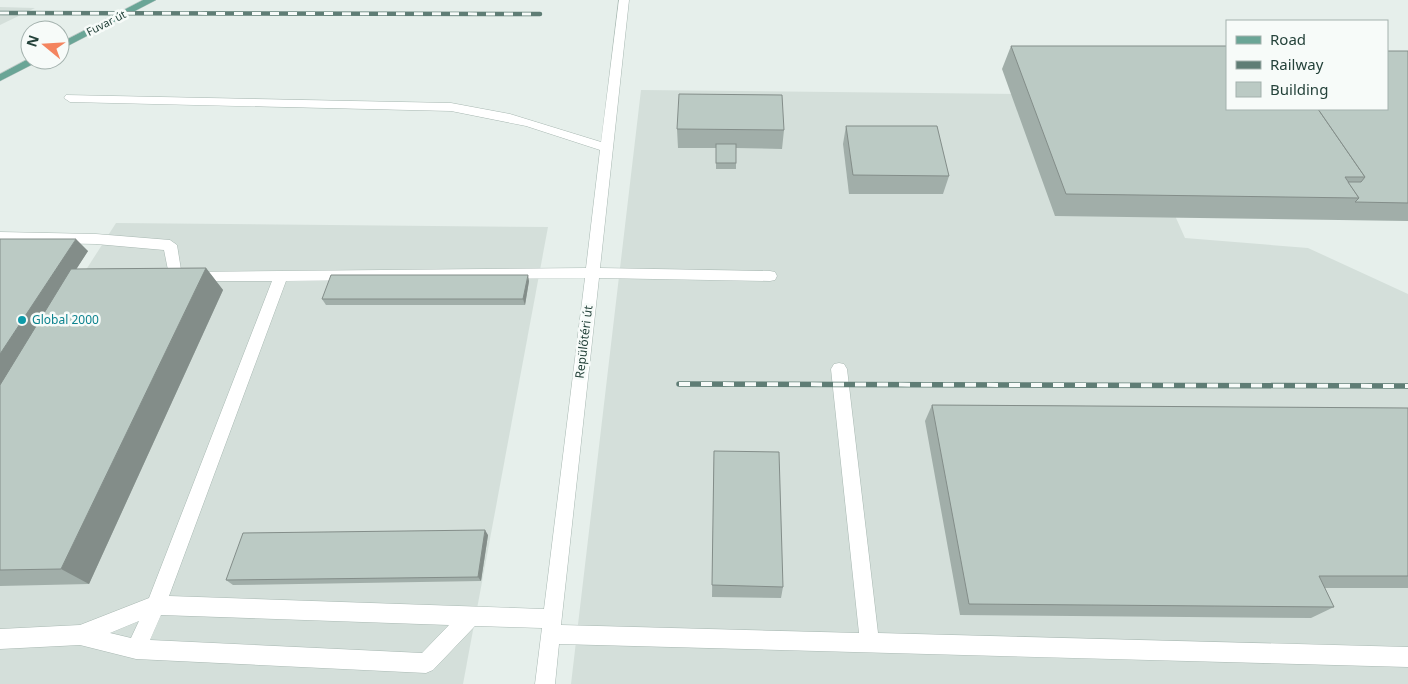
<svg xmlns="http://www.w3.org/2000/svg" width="1408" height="684" font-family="'Noto Sans',sans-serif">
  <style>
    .built { fill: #d4dfda }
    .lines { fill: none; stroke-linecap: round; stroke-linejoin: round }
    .minor-casing { stroke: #a8b8b2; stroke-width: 1 }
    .major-casing { stroke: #c2cac8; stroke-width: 1 }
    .minor { fill: #fff; fill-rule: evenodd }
    .major { fill: #6aa596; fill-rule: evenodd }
    .rail-far1-casing { stroke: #5f7d75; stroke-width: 4.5 }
    .rail-casing { stroke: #5f7d75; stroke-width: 5.5 }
    .rail-far1 { stroke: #f7fbf9; stroke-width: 3; stroke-dasharray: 9; stroke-linecap: butt }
    .rail { stroke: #f7fbf9; stroke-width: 4; stroke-dasharray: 11; stroke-linecap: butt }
    .wall { fill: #a1aea9 }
    .shaded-wall { fill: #838d89 }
    .building { fill: #bbcac4; stroke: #838d89 }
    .culture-dot { fill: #0f9aa8; stroke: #f7fbf9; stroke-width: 2 }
    .labels { text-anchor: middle; stroke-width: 5; stroke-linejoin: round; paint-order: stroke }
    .far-street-label { font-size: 11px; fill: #24423a; stroke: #f7fbf9 }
    .culture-label { font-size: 12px; fill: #0d838f; stroke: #f7fbf9; text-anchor: start }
    .street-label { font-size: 12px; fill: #24423a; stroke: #f7fbf9 }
  </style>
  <rect width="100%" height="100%" fill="#e6efeb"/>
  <g class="built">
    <path d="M0,7L35,8L0,25Z"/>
    <path d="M641,90L1121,95L1185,238L1308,248L1408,294V684H571Z"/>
    <path d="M116,223L548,227L463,684H0V404Z"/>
  </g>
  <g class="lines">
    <g class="minor-casing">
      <g id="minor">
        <path d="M619,0H629L600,268L770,271L775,272L777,276L775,280L770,281L599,278L561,625L859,633L831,369L834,364L839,363L844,364L847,369L878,633L1408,647V667L559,644L555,684H535L542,628L475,626L433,670L426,673L136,659L80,645L0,649V629L80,625L149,598L272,281H192L187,280L185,276L187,272L586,268L600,150L526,126L451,111L70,102L64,98L66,95L451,103L510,114L601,142ZM585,278L544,609L169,596L286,281ZM161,615L449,625L422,653L150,640ZM139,621L131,638L110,633Z"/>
        <path d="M0,232L96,234L170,240L177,245L182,276L180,280H170L164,250L96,244L0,242Z"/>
      </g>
    </g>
    <g class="major-casing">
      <g id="major">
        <path d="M143,0H156L60,50V43Z"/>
        <path d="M30,58V60H41L0,81V74Z"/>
      </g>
    </g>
    <use href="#minor" class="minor"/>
    <use href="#major" class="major"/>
    <g class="rail-far1-casing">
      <path id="rail-far1" d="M0,13L540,14"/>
    </g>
    <g class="rail-casing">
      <path id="rail" d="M679,384L1408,386"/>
    </g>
    <use href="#rail-far1" class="rail-far1"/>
    <use href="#rail" class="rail"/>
  </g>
  <g class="wall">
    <path d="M1011,46L1227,109L1408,51V221L1055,216L1002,69Z"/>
    <path d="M846,126L949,176L943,194H849L843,144Z"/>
    <path d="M677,129L784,130L782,149L736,148V169H716V148H678Z"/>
    <path d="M0,239L88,251L76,269L206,268L223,290L89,584L0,586Z"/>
    <path d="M529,281L525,305H326L322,299Z"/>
    <path d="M932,405L1408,408V588H1325L1334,607L1311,618L960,615L925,421Z"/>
    <path d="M714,451L783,587L781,598L712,597Z"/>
    <path d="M488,535L481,581L233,585L226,580Z"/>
  </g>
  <g class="shaded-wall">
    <path d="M76,239L88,251L0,388V354Z"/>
    <path d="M206,268L223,290L89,584L61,569Z"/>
    <path d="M528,275L529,281L525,305L523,299Z"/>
    <path d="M485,530L488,535L481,581L478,577Z"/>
  </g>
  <g class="building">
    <path d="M1011,46H1227V109H1318L1365,177H1345L1359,198L1066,194Z"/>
    <path d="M1387,51H1408V203L1355,202L1359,198L1348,182H1361L1365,177L1318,109H1387Z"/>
    <path d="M679,94L782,95L784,130L677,129Z"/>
    <path d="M846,126H937L949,176L853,175Z"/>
    <rect x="716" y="144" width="20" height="19"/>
    <path d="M0,239H76L0,354Z"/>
    <path d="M206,268L61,569L0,570V385L71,269Z"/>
    <path d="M331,275H528L523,299H322Z"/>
    <path d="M932,405L1408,408V576H1319L1334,607L969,604Z"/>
    <path d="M714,451L779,452L783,587L712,585Z"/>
    <path d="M485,530L478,577L226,580L243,533Z"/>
  </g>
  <circle class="culture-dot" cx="22" cy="320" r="5"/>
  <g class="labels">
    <g class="far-street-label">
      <text transform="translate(106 23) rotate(-27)" y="4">Fuvar út</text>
    </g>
    <g class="culture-label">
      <text x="32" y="324">Global 2000</text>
    </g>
    <g class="street-label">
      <text transform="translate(584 342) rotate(-83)" y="4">Repülőtéri út</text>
    </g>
  </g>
  <rect x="1226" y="20" width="162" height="90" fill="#f7fbf9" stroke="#a3b1ad"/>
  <rect x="1236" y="36" width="25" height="8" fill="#6aa596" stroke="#a3b1ad"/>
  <text x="1270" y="45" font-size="15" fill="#24423a">Road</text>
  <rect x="1236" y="61" width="25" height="8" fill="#5f7d75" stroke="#a3b1ad"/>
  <text x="1270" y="70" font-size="15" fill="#24423a">Railway</text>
  <rect x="1236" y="82" width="25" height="15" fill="#bbcac4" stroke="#a3b1ad"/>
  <text x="1270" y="95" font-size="15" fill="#24423a">Building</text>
  <g transform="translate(45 45) rotate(288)"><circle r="24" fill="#f7fbf9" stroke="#a3b1ad"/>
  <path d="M0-4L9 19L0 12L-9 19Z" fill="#f4845f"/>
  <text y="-8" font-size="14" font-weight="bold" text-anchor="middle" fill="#24423a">N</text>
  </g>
</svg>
